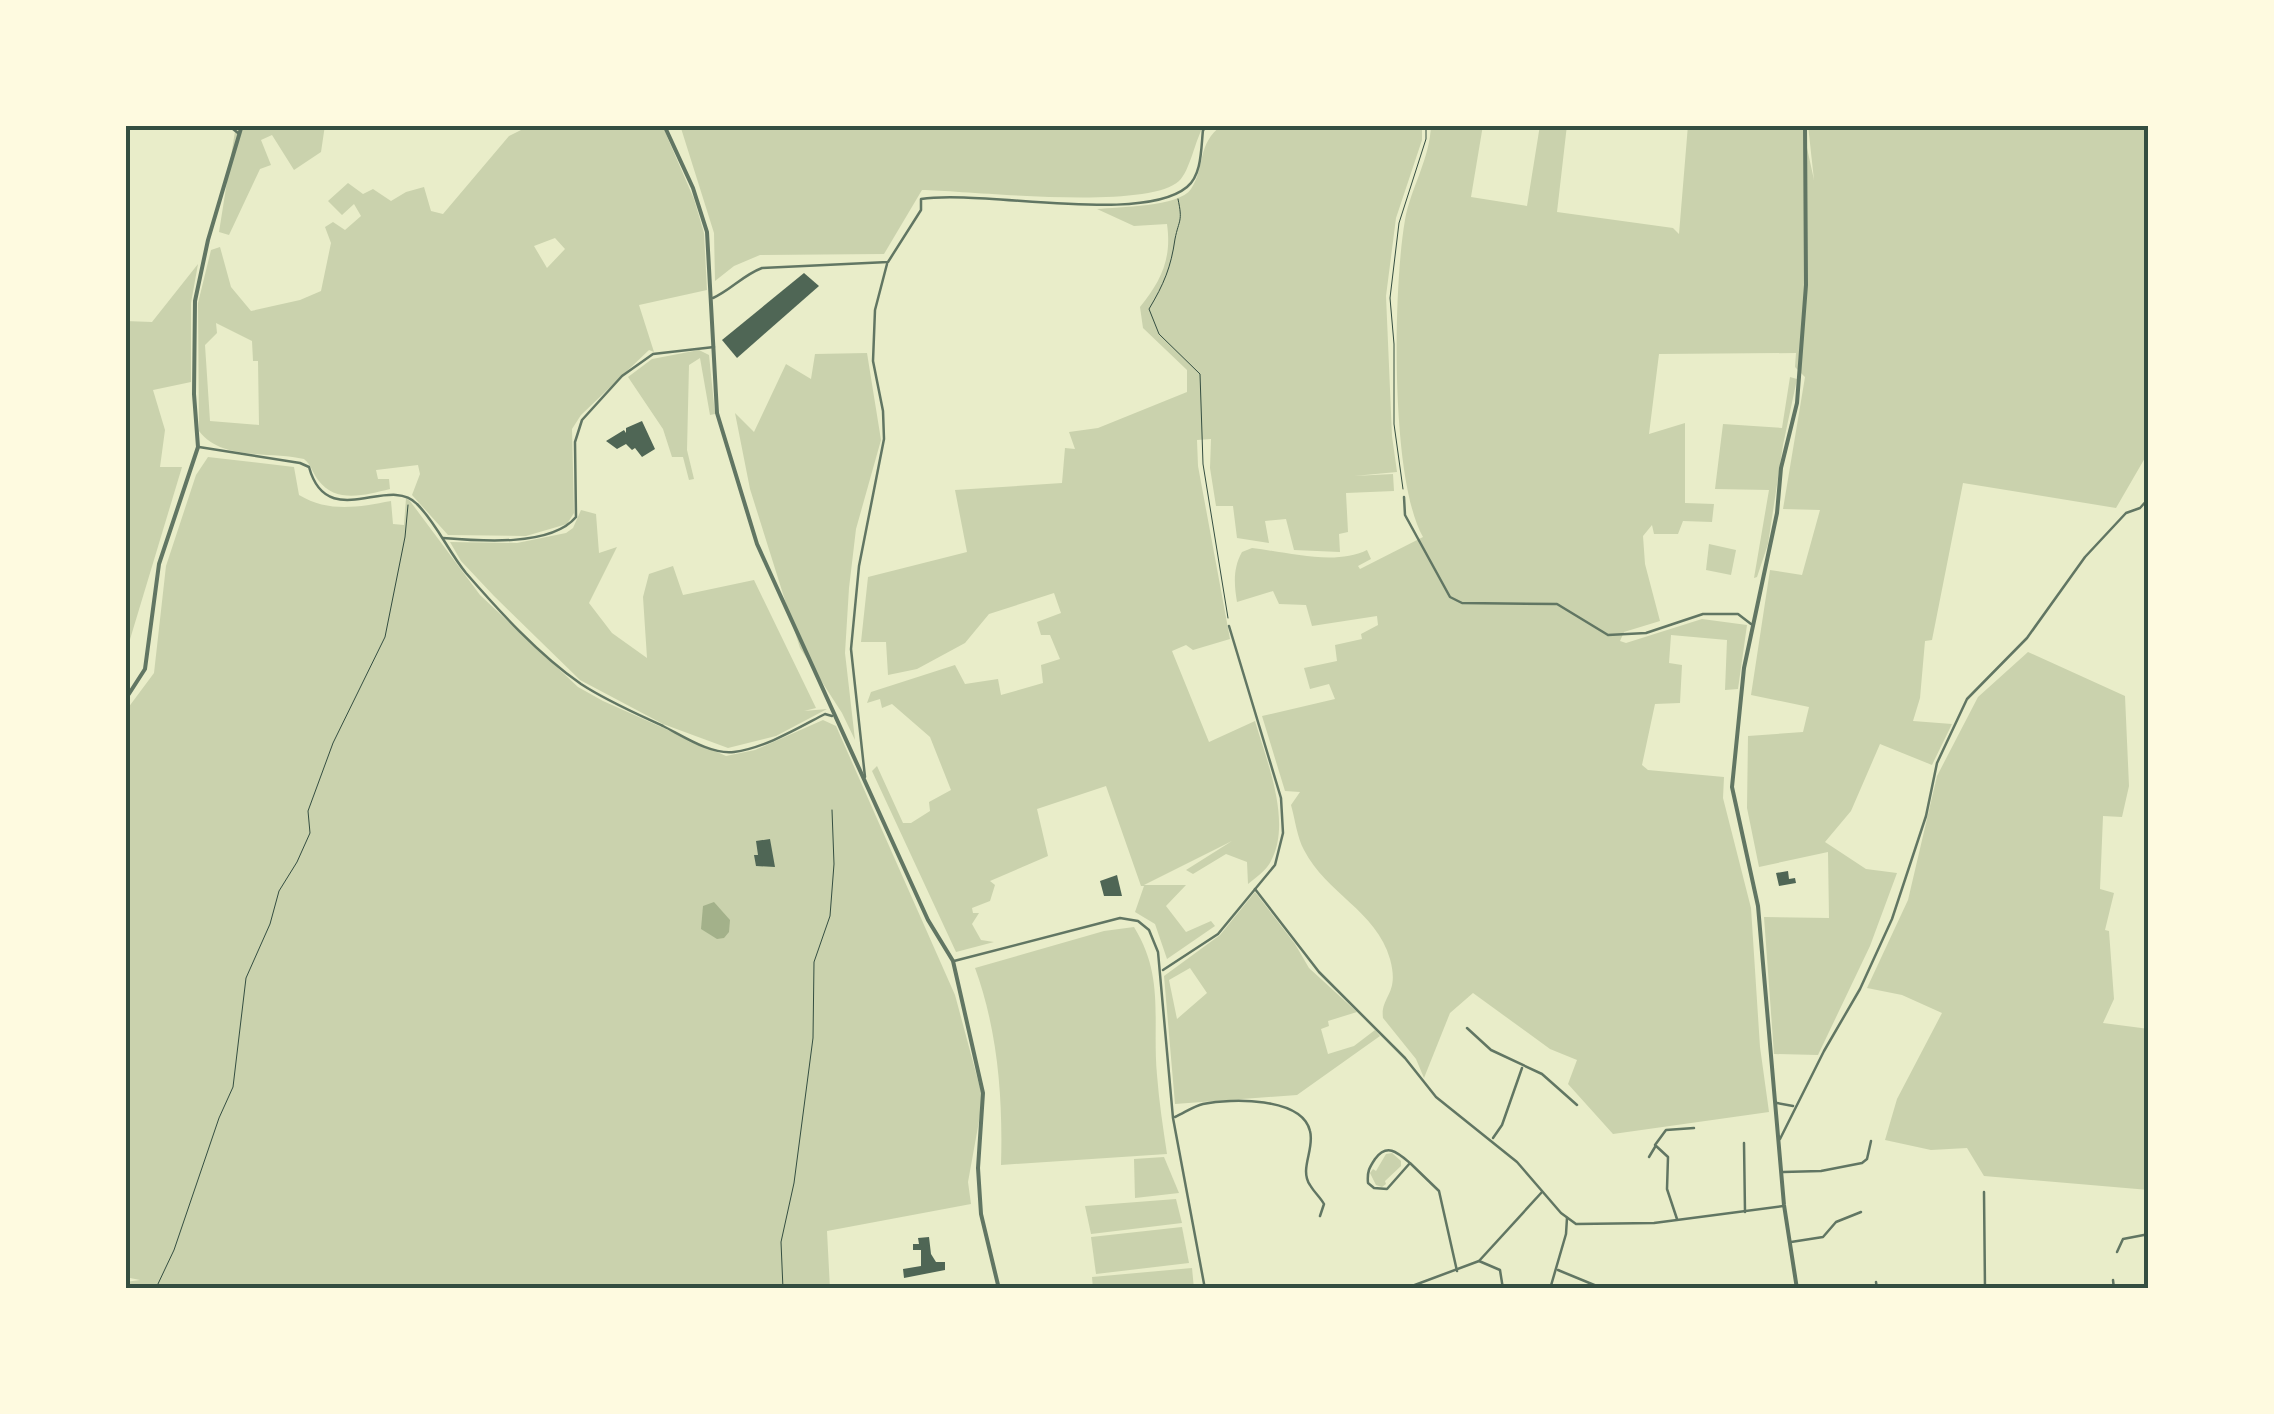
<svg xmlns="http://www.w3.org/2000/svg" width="2274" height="1414" font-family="'Archivo Narrow',sans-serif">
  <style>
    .green { fill: #cad2ad; fill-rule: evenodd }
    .water { fill: #a3b18a }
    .building { fill: #4f6655 }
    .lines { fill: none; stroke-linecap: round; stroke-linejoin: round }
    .path { stroke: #344e41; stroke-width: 1 }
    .minor { stroke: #617663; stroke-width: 2.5 }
    .tertiary { stroke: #617663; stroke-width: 4 }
    .neatline { fill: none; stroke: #344e41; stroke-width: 4 }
  </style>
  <rect width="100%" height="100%" fill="#e9edc9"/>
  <g class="green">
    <path d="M236,125H325L321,152L294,170L272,135L261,140L271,165L260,169L229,235L219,232Z"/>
    <path d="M519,125H662L694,199L704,233L707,290L639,305L654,352L649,350L581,415L572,429L574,513L567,524L526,536L448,535L412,495L420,474L418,465L376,470L378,479H389L390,489C365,495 336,504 318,480C312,472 312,466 304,459C272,451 221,461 199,431L198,303L211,250L220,247L231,287L251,311L300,300L321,291L331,243L325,227L333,222L345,230L361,216L354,204L342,215L328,201L348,183L363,194L373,189L391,201L406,192L424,187L431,211L443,214L509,136L523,129ZM555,238L565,249L547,268L534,246ZM216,323L252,341L253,361H258L259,425L210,421L205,345L217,333Z"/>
    <path d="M680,125H1204C1195,140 1190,171 1179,181C1147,211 973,191 922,190L884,254L760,255L734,266L715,281L714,233Z"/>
    <path d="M1222,125H1422V140L1396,218L1386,296L1392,436L1397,472L1354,476L1393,474L1394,491L1346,493L1348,532L1339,534L1340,552L1294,550L1286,519L1265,521L1269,543L1237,538L1233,506H1216L1210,468L1211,439L1197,440L1198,466L1230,639L1193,650L1186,645L1172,651L1209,742L1255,721C1267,762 1292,822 1271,861C1267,870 1255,878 1248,884L1247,862L1226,854L1193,874L1186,870L1232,841L1144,885H1186L1166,906L1186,932L1211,921L1215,926L1167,959L1155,924L1135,912L1144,886H1141L1106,786L1037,809L1048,856L990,881L995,885L990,901L972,908L973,913H979L972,924L981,940L994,942L956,952L872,771L877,766L903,823H911L930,811L929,802L951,790L930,737L892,704L882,708L880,699L867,703L871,692L955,665L965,684L998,679L1001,695L1043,683L1041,665L1060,659L1050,635H1041L1037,622L1061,613L1054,593L989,614L965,643L917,669L888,675L886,642H861L868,577L967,552L955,490L1062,483L1065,448L1075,449L1069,432L1098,428L1187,392V370L1143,328L1140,307C1161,281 1172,259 1167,224L1134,226L1097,209C1118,207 1179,207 1191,189C1206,166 1196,145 1222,125Z"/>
    <path d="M1431,125H1483L1471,197L1527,206L1540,125H1567L1557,212L1673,228L1679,234L1688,125H1802L1814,180L1808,125H2149V451L2116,508L1963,483L1932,640L1925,641L1920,698L1913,721L1952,724L1932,765L1880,744L1851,811L1825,842L1866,869L1897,873L1870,946L1818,1055L1774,1054L1764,917L1829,918L1828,852L1759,867L1747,808L1748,736L1803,732L1809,707L1751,695L1770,570L1802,575L1820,510L1783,509L1805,377L1795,367L1796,353L1659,354L1649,434L1685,423V503L1714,504L1712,522L1683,521L1678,534H1654L1652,525L1643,536L1645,564L1660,621L1624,632L1620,641L1626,643L1702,619L1747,625L1738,689L1725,690L1727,640L1671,635L1669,663L1682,665L1680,703L1655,704L1642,765L1648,770L1724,777L1723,798L1751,908L1760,1047L1769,1112L1613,1134L1568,1084L1577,1060L1550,1049L1473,993L1450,1013L1424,1078L1416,1059L1383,1018C1380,996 1400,995 1390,959C1376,911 1326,893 1304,850C1297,837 1295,819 1291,805L1300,792L1285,791L1262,716L1335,699L1329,684L1310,689L1304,668L1337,661L1335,645L1362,639L1361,634L1378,625L1377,616L1312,626L1306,605L1279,604L1273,591L1237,602C1234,584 1233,568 1242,552L1252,548C1287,552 1335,566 1367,550L1371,559L1358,566L1360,569L1423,537C1390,479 1393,288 1405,220C1411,187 1430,159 1431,125Z"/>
    <path d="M198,264L191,303V382L153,390L165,430L160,467H182L125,656V321L152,322Z"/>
    <path d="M699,350L709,355L715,414L710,415L700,358L689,365L687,450L694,479L689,480L683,457H672L663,429L628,377L652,359Z"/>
    <path d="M867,353L881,440L856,529L849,588L845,653L855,740L842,713L800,648L750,489L735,413L754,432L786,364L811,379L815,354Z"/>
    <path d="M1790,377L1797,379L1783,445L1768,544L1757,577L1754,578L1769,490L1715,489L1723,424L1782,428Z"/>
    <path d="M208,457L294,467L299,495C329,513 359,507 391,501L393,524L404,525L406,498L410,501L480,595L578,687L603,701L726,756L755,750L823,720L836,726L955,995L983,1099L968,1182L971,1204L827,1231L830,1289H125V1282L140,1280L125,1277V712L154,673L166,566L196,475Z"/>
    <path d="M581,510L596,514L599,553L617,547L589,603L612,633L647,658L643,597L649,574L673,566L683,595L754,580L816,708L804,711L827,709L776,736L728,748L663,724L580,680L494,596L461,561L450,542L517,543L566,533L573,528Z"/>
    <path d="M1709,544L1736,550L1731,575L1706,570Z"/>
    <path d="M2028,652L2125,696L2129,786L2122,817L2103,816L2100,889L2114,893L2105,930L2109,931L2114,999L2103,1023L2149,1029V1190L1984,1176L1967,1148L1931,1150L1885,1140L1897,1099L1942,1013L1902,995L1867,988L1908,900L1937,776L1978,697Z"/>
    <path d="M1255,892L1295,944L1309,968L1357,1012L1328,1021L1329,1026L1321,1029L1328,1054L1354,1046L1375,1030L1380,1036L1297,1095L1175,1104L1164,976L1220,935ZM1190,968L1207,993L1177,1019L1169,980Z"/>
    <path d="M1134,927C1165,977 1152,1020 1157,1075C1159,1101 1163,1128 1167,1154L1001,1165C1003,1099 998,1031 975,968L1104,931Z"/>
    <path d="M1392,1153L1401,1161V1166L1385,1181L1386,1184L1382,1187L1376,1185L1370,1173L1373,1169L1376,1171L1386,1154Z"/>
    <path d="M1164,1157L1179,1193L1135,1198L1134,1159Z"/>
    <path d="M1176,1199L1182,1223L1091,1234L1085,1206Z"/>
    <path d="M1182,1227L1189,1263L1096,1274L1091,1237Z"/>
    <path d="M1192,1268L1194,1289H1093L1092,1277Z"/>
  </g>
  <path class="water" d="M714,902L730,920L729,932L724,938L717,939L701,929L703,906Z"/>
  <g class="building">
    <path d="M804,273L819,286L737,358L722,340Z"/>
    <path d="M642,421L655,449L642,457L635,448L632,450L626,444L617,449L606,441L624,430L626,433V428Z"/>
    <path d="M770,839L775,867L756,866L754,855H758L756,841Z"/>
    <path d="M1788,871L1789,879L1795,878L1796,883L1779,886L1776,873Z"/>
    <path d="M1117,875L1122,896H1104L1100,881Z"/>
    <path d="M929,1237L931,1254L936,1262H945V1270L904,1278L903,1269L921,1266V1250H913V1244H919L918,1238Z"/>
  </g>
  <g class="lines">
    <g class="path">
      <path d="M1178,199C1183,222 1179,219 1175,239C1171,267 1164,284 1149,309L1159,334L1200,374L1203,464L1228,618"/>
      <path d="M1403,489L1394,424V344L1390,298L1399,223L1426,139V125"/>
      <path d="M151,1289L157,1286L174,1250L219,1118L233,1087L246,978L270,924L279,891L297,862L310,833L308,811L333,743L385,637L405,537L408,505"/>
      <path d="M783,1289L781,1242L794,1183L813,1038L814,962L830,916L834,864L832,810"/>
    </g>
    <g class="minor">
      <path d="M228,125L238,133"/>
      <path d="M713,298C731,290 743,275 762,268L888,262L921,210V199C982,189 1141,225 1187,187C1202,175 1201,148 1203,130L1211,125"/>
      <path d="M199,447L300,463L309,467C327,533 389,474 417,504C437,524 448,551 466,573C499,611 539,655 581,684C607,701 635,713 663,726C683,736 711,755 734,752C765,748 798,728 825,714L832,716"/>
      <path d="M1404,497L1405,515L1450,597L1462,603L1557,604L1608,635L1646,633L1703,614H1738L1751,624"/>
      <path d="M443,538C479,541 551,547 576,517L575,442L582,420L622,376L653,354L714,347"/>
      <path d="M865,777L851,649L859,566L884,439L883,411L873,361L875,310L887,264"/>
      <path d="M1255,889L1319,972L1405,1058L1436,1097L1517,1162L1561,1213L1576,1224L1654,1223L1783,1206"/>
      <path d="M954,961L1120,918L1138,921L1149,930L1158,952L1173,1118L1205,1289"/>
      <path d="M1163,970L1218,934L1275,865L1283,833L1281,798L1229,626"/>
      <path d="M1467,1028L1491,1050L1542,1074L1577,1105"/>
      <path d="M1777,1103L1793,1106"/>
      <path d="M1175,1117C1184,1113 1194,1106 1203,1104C1231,1098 1302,1097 1310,1131C1315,1149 1299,1169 1310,1185C1314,1192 1320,1197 1324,1204L1320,1216"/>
      <path d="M1493,1138L1502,1125L1522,1068"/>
      <path d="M1780,1139L1824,1051L1860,989L1892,919L1926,816L1937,763L1967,699L2027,638L2085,557L2126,513L2140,508L2149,498"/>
      <path d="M1744,1143L1745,1212"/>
      <path d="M1649,1157L1655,1147"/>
      <path d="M1410,1163L1387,1189L1374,1188L1368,1183C1367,1172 1369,1168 1375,1159C1387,1143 1397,1152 1410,1163L1439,1191L1457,1271"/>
      <path d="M1783,1172L1821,1171L1862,1163L1867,1159L1871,1141"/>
      <path d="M1984,1192L1985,1289"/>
      <path d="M1677,1219L1667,1189L1668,1157L1655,1145L1666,1130L1694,1128"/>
      <path d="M1791,1242L1823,1237L1836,1222L1861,1212"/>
      <path d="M2117,1252L2123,1239L2149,1234"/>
      <path d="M1479,1261L1500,1270L1503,1289"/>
      <path d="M1558,1270L1604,1289"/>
      <path d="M2113,1280L2114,1289"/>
      <path d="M1876,1282L1877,1289"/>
      <path d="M1404,1289L1479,1261L1542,1192"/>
      <path d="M1550,1289L1566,1234L1567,1218"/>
    </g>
    <g class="tertiary">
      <path d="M664,125L693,188L707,232L717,413L757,544L928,920L953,961L983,1093L978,1168L981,1214L999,1289"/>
      <path d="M125,700L145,669L159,564L198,447L194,394L195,301L208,240L242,125"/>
      <path d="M1797,1289L1784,1205L1758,906L1732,787L1744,668L1777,513L1781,468L1797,403L1806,285L1805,125"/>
    </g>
  </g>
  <rect width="2274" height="1414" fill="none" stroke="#fefae0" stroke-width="255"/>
  <rect x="128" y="128" width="2018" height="1158" class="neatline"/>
</svg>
